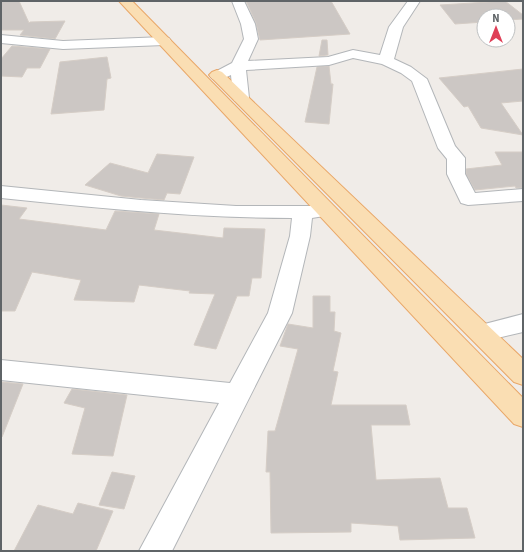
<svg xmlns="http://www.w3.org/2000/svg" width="524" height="552" font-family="'Source Sans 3',sans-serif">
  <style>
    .building { fill: #ccc7c4; stroke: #d5cdc6 }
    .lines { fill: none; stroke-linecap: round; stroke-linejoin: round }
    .minor-casing { stroke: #b3b6b9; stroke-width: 2 }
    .tertiary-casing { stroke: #b3b6b9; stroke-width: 2 }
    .primary-casing { stroke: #e9a768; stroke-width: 2 }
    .minor { fill: #fff; fill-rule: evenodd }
    .tertiary { fill: #fff; fill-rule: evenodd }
    .primary { fill: #fadeb3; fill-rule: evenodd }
  </style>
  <rect width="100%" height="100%" fill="#f0ece8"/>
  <g class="building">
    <path d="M1,1H19L29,23L30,22L65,21L55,39L20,35L24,30H1Z"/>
    <path d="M246,1H331L350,34L260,40L256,23Z"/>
    <path d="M505,1L523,15V19L508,20V16H484V22L455,24L440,5Z"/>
    <path d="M322,40H327L328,55L319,56Z"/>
    <path d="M12,46L50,49L40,68H27L22,77L1,76V59Z"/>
    <path d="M107,57L111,78L107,79L104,110L51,114L60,62Z"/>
    <path d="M329,66L331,84H333L329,124L305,122L317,67Z"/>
    <path d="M523,69V101L501,103L523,135L481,128L468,106L464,107L439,78Z"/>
    <path d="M495,152H523V188H516L515,186L475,190L466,174V169L502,165Z"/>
    <path d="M157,154L194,157L180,194L167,193L164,200L141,198L121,196L85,185L110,163L148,173Z"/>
    <path d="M1,205L27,208L19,219L106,230L115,211L159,214L154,230L223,238L224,228L265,229L261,278H252L249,296H237L216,349L194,345L215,294L189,293L190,291L139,285L134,302L74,300L81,280L32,272L15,311H1Z"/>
    <path d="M313,296H330V312H335L334,331L341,333L333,371L338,372L331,405H406L410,425H371L376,480L440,478L448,508H467L475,538L400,540L398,526L351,523V532L271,533L270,472H266L268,431H275L298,349L280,346L288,324L313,328Z"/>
    <path d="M1,382L23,384L2,437H1Z"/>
    <path d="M72,389L127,395L113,456L72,454L85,408L64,403Z"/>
    <path d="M112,472L135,476L124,509L99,505Z"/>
    <path d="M78,503L113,511L96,551H14L38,505L73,514Z"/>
  </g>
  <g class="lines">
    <g class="minor-casing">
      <g id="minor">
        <path d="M232,1H244L255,24L258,39L248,61L328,57L353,50L380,55L389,27L408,1H420L403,27L394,59L411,67L427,79L455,146L465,158V174L475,193L523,189V201L468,205L461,203L447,174V159L438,148L412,81L401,73L382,64L353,58L329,65L246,70L249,98L247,101H235L233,98L231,75L218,81L213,79L210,76L213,73L232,63L244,39L241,24Z"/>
        <path d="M1,35L63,41L164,37L169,38L171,41L169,44L164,45L63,49L1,43Z"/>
        <path d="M1,186L141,200L236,206H317L324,208L327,212L324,216L312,218L310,236L292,313L172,551H139L219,403L1,380V360L230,383L268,313L290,236L292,218C195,218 98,208 1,198Z"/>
      </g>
    </g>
    <g class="tertiary-casing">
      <path id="tertiary" d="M523,314V332L481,342L473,339L469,333L473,327Z"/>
    </g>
    <g class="primary-casing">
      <g id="primary">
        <path d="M119,1H132L523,398V427L514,424Z"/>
        <path d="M217,70L222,72L523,359V385L514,382L212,78L209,75L212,72Z"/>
      </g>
    </g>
    <use href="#minor" class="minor"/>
    <use href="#tertiary" class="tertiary"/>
    <use href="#primary" class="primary"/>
  </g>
  <rect width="524" height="552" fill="none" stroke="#5f6467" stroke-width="4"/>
  <g transform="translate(496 28)"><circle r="19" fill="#ffffff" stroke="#bfc1c2"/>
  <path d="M0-3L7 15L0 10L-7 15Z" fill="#df3f57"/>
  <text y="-6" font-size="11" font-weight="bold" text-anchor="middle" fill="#5f6467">N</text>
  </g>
</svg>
